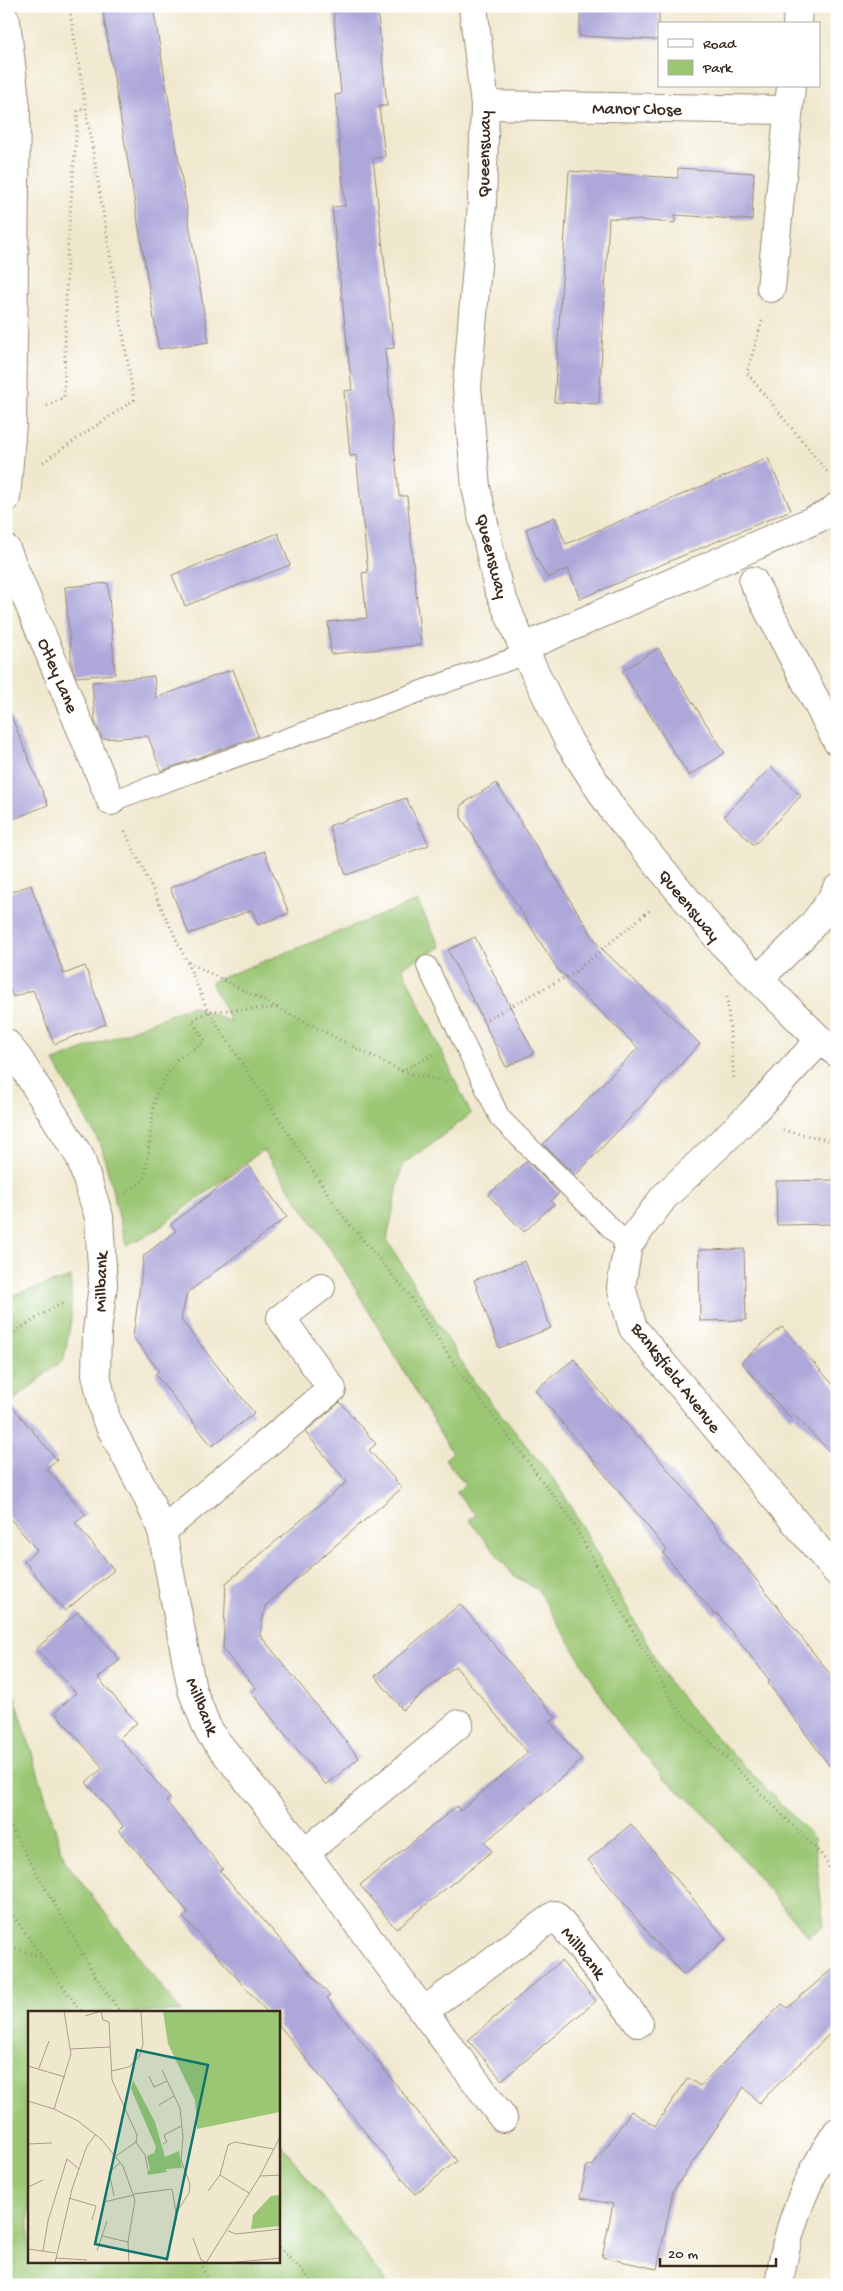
<svg xmlns="http://www.w3.org/2000/svg" width="843" height="2291" font-family="'Gochi Hand',sans-serif">
  <style>
    .green { fill: #9bc774; stroke: #6b7849 }
    .building { fill: #aea7da }
    .lines { fill: none; stroke-linecap: round; stroke-linejoin: round }
    .service-casing { stroke: #968976; stroke-width: 22 }
    .minor-casing { stroke: #968976; stroke-width: 30 }
    .tertiary-casing { stroke: #968976; stroke-width: 30 }
    .path { stroke: #968976; stroke-width: 3; stroke-dasharray: 1 4; stroke-linecap: butt }
    .service { stroke: #fff; stroke-width: 20 }
    .minor { stroke: #fff; stroke-width: 28 }
    .tertiary { stroke: #fff; stroke-width: 28 }
    .labels { text-anchor: middle; stroke-width: 4; stroke-linejoin: round; paint-order: stroke }
    .street-label { font-size: 18px; fill: #3b2a1e; stroke: #fff }
    .inset-road { fill: none; stroke: #a89c88; stroke-width: 1 }
    .view { fill: #0f766e; fill-opacity: 0.15; stroke: #0f766e; stroke-width: 2.5 }
    .inset-edge { fill: none; stroke: #3b2a1e; stroke-width: 2.5 }
  </style>
  <rect width="100%" height="100%" fill="#fff"/>
  <filter id="ink" filterUnits="userSpaceOnUse"><feTurbulence type="fractalNoise" baseFrequency=".02" numOctaves="2"/><feDisplacementMap in="SourceGraphic" scale="10" xChannelSelector="R" yChannelSelector="G"/><feConvolveMatrix kernelMatrix="1 2 1 2 8 2 1 2 1" color-interpolation-filters="sRGB"/></filter>
  <filter id="wash" filterUnits="userSpaceOnUse"><feTurbulence type="fractalNoise" baseFrequency=".0096" numOctaves="4" result="noise"/><feDisplacementMap in="SourceGraphic" scale="20" xChannelSelector="R" yChannelSelector="G"/><feGaussianBlur stdDeviation="1.12" result="paint"/><feColorMatrix in="noise" values="0 0 0 0 0 0 0 0 0 0 0 0 0 0 0 0 0 1.4 0 .05"/><feComposite in="paint" operator="in"/></filter>
  <g filter="url(#wash)">
    <rect width="100%" height="100%" fill="#f0e8ce"/>
    <g class="green">
      <path d="M417,901L441,947L402,967L471,1114L402,1166L387,1240L470,1376L559,1486L668,1681L709,1730L814,1838L824,1926L808,1937L704,1813L664,1778L622,1729L538,1590L513,1575L469,1520L476,1515L456,1493L465,1485L445,1459L452,1453L342,1266L263,1150L152,1233L126,1245L102,1148L54,1061L192,1006L231,1022L211,982Z"/>
      <path d="M71,1277V1320L64,1359L6,1407V1297Z"/>
      <path d="M6,1668L65,1861L181,2012H29V2262H279V2141L389,2285H6Z"/>
    </g>
    <g id="blocks">
      <g class="building">
        <path d="M102,6H153L209,342L159,349Z"/>
        <path d="M333,6H377L387,106H379L385,157L373,158L394,348L385,349L399,496H407L421,645L331,654L328,622L367,618L362,573L368,572L356,455L350,456L344,391L352,390L332,207L345,206L335,95L341,94Z"/>
        <path d="M581,6H659V40L579,36Z"/>
        <path d="M678,168L754,173L752,220L675,215V223L609,218L599,404L554,402L569,171L678,178Z"/>
        <path d="M768,458L791,510L580,599L568,569L547,578L535,555L526,529L555,517L566,544Z"/>
        <path d="M278,533L290,565L185,606L172,575Z"/>
        <path d="M108,583L115,674L76,677L72,666L65,587Z"/>
        <path d="M658,648L725,753L689,776L622,671Z"/>
        <path d="M233,669L258,736L161,771L148,736L102,739L95,721L92,682L154,676L156,698Z"/>
        <path d="M6,704L48,805L6,822Z"/>
        <path d="M771,767L801,796L754,845L724,816Z"/>
        <path d="M496,783L599,946L700,1044L575,1176L543,1144L638,1048L558,970L461,817V805Z"/>
        <path d="M406,798L429,845L346,875L329,826Z"/>
        <path d="M264,851L289,913L258,925L252,910L189,934L170,888Z"/>
        <path d="M31,885L64,974L85,966L106,1024L54,1044L33,990L13,997L6,978V894Z"/>
        <path d="M475,937L534,1053L506,1067L448,950Z"/>
        <path d="M527,1161L559,1193L551,1201L554,1204L524,1232L488,1195Z"/>
        <path d="M248,1165L287,1217L187,1293L181,1320L254,1413L212,1446L155,1374L159,1371L133,1337L144,1255L176,1231L171,1224Z"/>
        <path d="M837,1180V1224L777,1225L776,1181Z"/>
        <path d="M744,1249L746,1320L700,1321L699,1250Z"/>
        <path d="M525,1261L551,1328L499,1348L474,1280Z"/>
        <path d="M782,1327L837,1389V1459L794,1415L790,1418L741,1362Z"/>
        <path d="M574,1359L637,1437L639,1436L690,1495L837,1683V1776L768,1683L770,1681L717,1613L715,1615L663,1553L667,1550L535,1390Z"/>
        <path d="M6,1399L57,1460L46,1468L86,1515L75,1523L114,1570L65,1611L24,1561L37,1550L6,1514Z"/>
        <path d="M340,1402L376,1444L369,1450L402,1488L265,1606L260,1635L359,1758L326,1785L251,1692L256,1688L223,1650L226,1583L347,1482L305,1432Z"/>
        <path d="M460,1604L556,1718L550,1722L582,1760L485,1842L492,1851L396,1929L360,1885L457,1806L460,1811L528,1753L455,1666L403,1710L375,1676Z"/>
        <path d="M78,1612L120,1660L98,1678L137,1723L119,1738L170,1798L166,1801L223,1869L220,1871L330,1996L327,1998L457,2161L415,2194L279,2025V2012H267L183,1917L189,1913L119,1830L123,1826L86,1782L103,1768L55,1712L76,1693L36,1649Z"/>
        <path d="M631,1824L726,1939L683,1975L588,1860Z"/>
        <path d="M561,1961L596,2001L502,2080L468,2040Z"/>
        <path d="M837,1965V2027L759,2103L744,2087L673,2191L657,2269L602,2257L613,2204L580,2198L587,2165L593,2166L631,2111L655,2126L688,2078L700,2086L782,2004L787,2008Z"/>
      </g>
    </g>
  </g>
  <g filter="url(#ink)">
    <use href="#blocks" fill-opacity="0" stroke="#968976" stroke-width="1"/>
    <g class="lines">
      <g class="service-casing">
        <g id="service">
          <path d="M111,801L526,654"/>
          <path d="M427,966L500,1118L628,1245"/>
        </g>
      </g>
      <g class="minor-casing">
        <g id="minor">
          <path d="M6,21L16,108L12,424L6,498"/>
          <path d="M797,24L798,6"/>
          <path d="M485,105L788,110"/>
          <path d="M771,288L791,86"/>
          <path d="M6,549L111,801"/>
          <path d="M753,581L837,741"/>
          <path d="M523,648L830,513L837,507"/>
          <path d="M758,979C787,952 819,924 837,889"/>
          <path d="M820,1040L750,1115L664,1197L628,1245L621,1287L633,1328L837,1572"/>
          <path d="M6,1043L18,1058L80,1157L99,1217L103,1285L97,1332L96,1374L106,1419L147,1496L162,1531L192,1690L209,1732L305,1853L503,2118"/>
          <path d="M162,1531L332,1389L281,1318L321,1287"/>
          <path d="M305,1853L459,1724"/>
          <path d="M424,2011L555,1915L639,2023"/>
          <path d="M779,2285C786,2229 806,2178 837,2132"/>
        </g>
      </g>
      <g class="tertiary-casing">
        <path id="tertiary" d="M473,6L485,105L482,204L467,387L476,487L498,588L526,654L569,742L613,810L723,944L820,1040L837,1053"/>
      </g>
      <g class="path">
        <path d="M762,321L747,373L829,474"/>
        <path d="M47,406L64,397L67,255L78,110L86,109"/>
        <path d="M43,462L134,400L69,6"/>
        <path d="M125,831L187,962L208,1011L342,1215L409,1295L461,1374L569,1516L675,1706L823,1856L837,1882"/>
        <path d="M188,962L401,1071L449,1083"/>
        <path d="M727,997L734,1081"/>
        <path d="M487,1019L575,972L651,909"/>
        <path d="M401,1071L435,1054"/>
        <path d="M783,1130L837,1142"/>
        <path d="M126,1194L145,1179L155,1096L177,1059L205,1041L192,1021L208,1011L277,1008"/>
        <path d="M6,1338L52,1308L65,1302"/>
        <path d="M6,1819L94,1974L120,2012"/>
        <path d="M6,1903L7,1907L81,2012"/>
        <path d="M6,1946L41,1956"/>
        <path d="M279,2247L315,2285"/>
        <path d="M200,2262L210,2285"/>
      </g>
      <use href="#service" class="service"/>
      <use href="#minor" class="minor"/>
      <use href="#tertiary" class="tertiary"/>
    </g>
  </g>
  <g class="labels">
    <g class="street-label">
      <text transform="translate(637 108) rotate(1)" y="6">Manor Close</text>
      <text transform="translate(483 154) rotate(-89)" y="6">Queensway</text>
      <text transform="translate(493 556) rotate(76)" y="6">Queensway</text>
      <text transform="translate(59 675) rotate(67)" y="6">Otley Lane</text>
      <text transform="translate(690 905) rotate(51)" y="6">Queensway</text>
      <text transform="translate(100 1282) rotate(-89)" y="6">Millbank</text>
      <text transform="translate(677 1377) rotate(52)" y="6">Banksfield Avenue</text>
      <text transform="translate(203 1706) rotate(68)" y="6">Millbank</text>
      <text transform="translate(584 1952) rotate(52)" y="6">Millbank</text>
    </g>
  </g>
  <g transform="translate(28 2011)">
    <rect width="252" height="252" fill="#f0e8ce"/>
    <path d="M135,0H252V101L169,118L167,89L140,33ZM105,69L127,111L137,146L151,140L154,157L138,158L139,161L120,164L119,160L122,159L119,145L126,142L128,136L103,78ZM252,184V215L223,218L225,204L243,185Z" fill="#9bc774"/>
    <path class="inset-road" d="M57,5L73,0L75,9L81,11L84,69L109,124L108,131L88,145M43,38L82,36M0,55L37,66M11,57L21,30M134,59L152,97L155,126L153,149L162,173L161,182L148,202M83,60L101,56L111,46L115,33L113,0M121,65L126,76L139,70M0,90L26,98L50,110L73,128L95,155L107,189L100,231L101,252M131,94L146,85M26,98L43,43L36,0M108,131L117,144L120,159M0,133L24,132M135,133L139,131L136,124L153,115M232,165L253,164M0,176L15,169M180,180L192,164M221,182L192,164L200,134L207,131L245,138M106,183L144,178L148,202L138,252M86,185L81,161L92,152M41,187L68,195L64,209M76,191L106,184M200,220L208,223L253,218M74,225L100,231M165,227L173,249L180,252M0,238L28,242M15,240L20,210L39,148L51,158M69,240L79,210M28,247L59,249M27,252L44,178L59,135L68,123M178,252L232,165L253,124M199,252L253,247"/>
    <path class="view" d="M109,39L180,54L139,248L67,233Z"/>
    <rect width="252" height="252" class="inset-edge"/>
  </g>
  <rect width="843" height="2291" fill="none" stroke="#fff" stroke-width="25"/>
  <rect x="658" y="22" width="162" height="65" fill="#ffffff" stroke="#b1aaa5"/>
  <rect x="668" y="39" width="25" height="8" fill="#ffffff" stroke="#b1aaa5"/>
  <text x="703" y="48" font-size="15" fill="#3b2a1e">Road</text>
  <rect x="668" y="60" width="25" height="15" fill="#9bc774" stroke="#b1aaa5"/>
  <text x="703" y="72" font-size="15" fill="#3b2a1e">Park</text>
  <path d="M660 2258v8h116v-8" fill="none" stroke="#3b2a1e" stroke-width="2.5"/>
  <text x="668" y="2258" font-size="15" fill="#3b2a1e" stroke="#ffffff" stroke-width="4" paint-order="stroke">20 m</text>
</svg>
